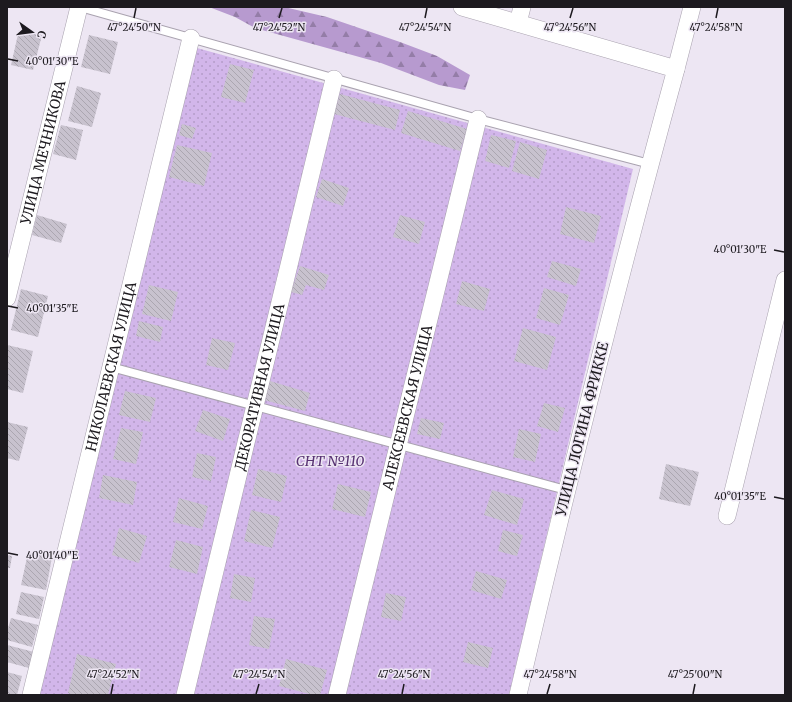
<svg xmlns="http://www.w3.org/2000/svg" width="792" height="702" font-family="Merriweather,serif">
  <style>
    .forest { fill: url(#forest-firs) }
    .park { fill: url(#park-dots) }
    .building { fill: url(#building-back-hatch) }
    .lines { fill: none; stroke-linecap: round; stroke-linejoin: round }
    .service-casing { stroke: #a9a2af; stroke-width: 10 }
    .minor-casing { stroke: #a9a2af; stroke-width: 18 }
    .service { stroke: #fff; stroke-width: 8 }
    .minor { stroke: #fff; stroke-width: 17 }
    .ticks { fill: none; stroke: #1d1a1f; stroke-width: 1.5 }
    .labels { text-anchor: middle; stroke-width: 3; stroke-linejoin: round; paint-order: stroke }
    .street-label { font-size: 14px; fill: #1d1a1f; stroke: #ede6f3 }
    .park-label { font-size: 14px; font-style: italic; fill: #583373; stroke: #ede6f3 }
    .ticks-label { font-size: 10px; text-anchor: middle; fill: #1d1a1f; stroke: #ede6f3; stroke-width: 3; stroke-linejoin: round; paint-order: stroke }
  </style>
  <defs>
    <pattern id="forest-firs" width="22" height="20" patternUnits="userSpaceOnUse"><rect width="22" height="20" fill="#b79acf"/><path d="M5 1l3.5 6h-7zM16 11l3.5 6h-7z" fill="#947da7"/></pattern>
    <pattern id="park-dots" width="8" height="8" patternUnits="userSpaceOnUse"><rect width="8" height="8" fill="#d2b6ea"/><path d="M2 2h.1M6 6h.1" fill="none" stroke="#b49cc8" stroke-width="1.8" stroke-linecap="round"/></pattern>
    <pattern id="building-back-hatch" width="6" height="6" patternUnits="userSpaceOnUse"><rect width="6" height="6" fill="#c8c2ce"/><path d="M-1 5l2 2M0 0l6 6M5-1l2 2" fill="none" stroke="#aba6b0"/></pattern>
  </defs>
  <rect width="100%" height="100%" fill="#ede6f3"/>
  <path class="forest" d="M209,7H284L327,17L400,42L437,56L470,75L465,90L439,85L381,63L255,28L235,17Z"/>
  <path class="park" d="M197,48L633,169L509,695H39Z"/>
  <g class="building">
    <path d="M19,30L42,35L33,70L11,65Z"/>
    <path d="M89,35L118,42L110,74L81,67Z"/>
    <path d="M230,64L254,70L245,103L221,97Z"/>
    <path d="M77,86L101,93L92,127L68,121Z"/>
    <path d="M340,94L400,110L395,130L334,114Z"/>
    <path d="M408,111L467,129L460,151L401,133Z"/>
    <path d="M182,124L196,128L192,139L179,135Z"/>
    <path d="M61,125L83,130L76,160L53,154Z"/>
    <path d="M491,135L516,141L509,168L485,161Z"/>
    <path d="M520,142L547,150L539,179L512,171Z"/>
    <path d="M177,145L212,153L204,186L169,177Z"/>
    <path d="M322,179L349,188L343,206L316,197Z"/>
    <path d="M566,207L601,216L594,243L560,234Z"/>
    <path d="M37,215L67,224L61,243L32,235Z"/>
    <path d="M400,215L425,222L419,244L393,237Z"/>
    <path d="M552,261L581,269L576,286L547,277Z"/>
    <path d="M300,266L329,275L324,290L306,285L302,295L291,292Z"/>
    <path d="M462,281L490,289L484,311L456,304Z"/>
    <path d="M149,285L178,292L171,321L142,314Z"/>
    <path d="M544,288L569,295L560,325L536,318Z"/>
    <path d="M21,289L48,296L38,337L11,330Z"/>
    <path d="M139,321L163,327L160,342L136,336Z"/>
    <path d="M523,328L556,337L547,370L514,361Z"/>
    <path d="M212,338L235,343L228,370L206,365Z"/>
    <path d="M7,345L33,351L23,393L7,389Z"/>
    <path d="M270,381L310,393L305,411L264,400Z"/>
    <path d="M125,391L156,398L150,422L119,415Z"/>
    <path d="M544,403L565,408L558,432L537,426Z"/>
    <path d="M203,410L230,419L223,441L195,431Z"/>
    <path d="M421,418L444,423L440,439L417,434Z"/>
    <path d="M7,422L28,427L19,461L7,458Z"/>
    <path d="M121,428L143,432L136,464L113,459Z"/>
    <path d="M519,429L541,434L535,462L513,457Z"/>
    <path d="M197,453L216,457L211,481L192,477Z"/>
    <path d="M666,464L699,472L690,506L659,499Z"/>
    <path d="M258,469L287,476L281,502L252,495Z"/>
    <path d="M103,475L137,482L133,505L99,498Z"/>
    <path d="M338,484L371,492L365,517L332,509Z"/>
    <path d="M492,490L524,499L517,525L484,515Z"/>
    <path d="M179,498L208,506L202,529L173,522Z"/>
    <path d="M251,510L280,517L272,548L244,541Z"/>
    <path d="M119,528L147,536L139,563L112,555Z"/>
    <path d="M503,530L523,535L517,556L498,551Z"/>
    <path d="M176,540L203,547L197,574L169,567Z"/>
    <path d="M28,553L52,557L46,590L21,585Z"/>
    <path d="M7,555L12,556L10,568H7Z"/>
    <path d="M476,571L507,580L501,599L471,590Z"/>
    <path d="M234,574L255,578L251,602L230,598Z"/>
    <path d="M21,592L44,597L39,619L16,614Z"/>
    <path d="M386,593L406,597L401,621L381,617Z"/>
    <path d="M254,616L275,619L269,649L249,645Z"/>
    <path d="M11,618L38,625L32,647L7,640V632Z"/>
    <path d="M468,642L493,648L488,668L463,662Z"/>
    <path d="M7,645L34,652L29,668L7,662Z"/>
    <path d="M77,654L116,664L108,695H74L68,693Z"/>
    <path d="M286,659L327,670L320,695H313L279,686Z"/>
    <path d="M7,672L22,676L17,695L7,694Z"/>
  </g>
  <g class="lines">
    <g class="service-casing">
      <g id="service">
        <path d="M80,7L478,119L650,164"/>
        <path d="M111,367L566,490"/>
      </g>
    </g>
    <g class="minor-casing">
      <g id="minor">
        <path d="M462,7L676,69C619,277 567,485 518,695"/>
        <path d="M518,23L522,7"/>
        <path d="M676,69L692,7"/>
        <path id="s1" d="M7,298L79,7"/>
        <path d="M727,516L785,280"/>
        <path id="s2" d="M31,695L191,38"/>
        <path id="s3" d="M185,695L334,79"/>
        <path id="s4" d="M337,695L478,119"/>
      </g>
    </g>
    <use href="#service" class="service"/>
    <use href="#minor" class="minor"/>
  </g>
  <path class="ticks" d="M134,18L136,8M279,18L282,8M425,18L427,8M570,18L573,8M716,18L718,8M8,59L18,61M774,250L784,252M8,306L18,308M774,497L784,499M8,553L18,555M111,694L113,684M256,694L259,684M402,694L404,684M547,694L550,684M693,694L695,684"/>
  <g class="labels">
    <g class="street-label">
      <text dy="5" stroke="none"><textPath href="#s1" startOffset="150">УЛИЦА МЕЧНИКОВА</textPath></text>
      <text dy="5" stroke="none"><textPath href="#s2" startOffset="338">НИКОЛАЕВСКАЯ УЛИЦА</textPath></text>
      <text dy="5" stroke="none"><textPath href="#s3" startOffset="317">ДЕКОРАТИВНАЯ УЛИЦА</textPath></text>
      <text dy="5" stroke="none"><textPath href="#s4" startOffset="296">АЛЕКСЕЕВСКАЯ УЛИЦА</textPath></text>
      <text transform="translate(582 429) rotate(-76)" y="5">УЛИЦА ЛОГИНА ФРИККЕ</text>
    </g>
    <g class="park-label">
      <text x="330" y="466">СНТ №110</text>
    </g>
  </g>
  <g class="ticks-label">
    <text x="134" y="31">47°24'50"N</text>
    <text x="279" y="31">47°24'52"N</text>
    <text x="425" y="31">47°24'54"N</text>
    <text x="570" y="31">47°24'56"N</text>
    <text x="716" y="31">47°24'58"N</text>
    <text x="52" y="65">40°01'30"E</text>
    <text x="740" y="253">40°01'30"E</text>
    <text x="52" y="312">40°01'35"E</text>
    <text x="740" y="500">40°01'35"E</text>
    <text x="52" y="559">40°01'40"E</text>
    <text x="113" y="678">47°24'52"N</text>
    <text x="259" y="678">47°24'54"N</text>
    <text x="404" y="678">47°24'56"N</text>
    <text x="550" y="678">47°24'58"N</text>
    <text x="695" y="678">47°25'00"N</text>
  </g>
  <rect width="792" height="702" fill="none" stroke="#1d1a1f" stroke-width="16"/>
  <g transform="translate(32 32) rotate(104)" stroke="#ede6f3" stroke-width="3" paint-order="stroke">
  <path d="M0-3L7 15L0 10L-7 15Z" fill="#1d1a1f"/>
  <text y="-6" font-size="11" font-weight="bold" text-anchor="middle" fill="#1d1a1f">С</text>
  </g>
</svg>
